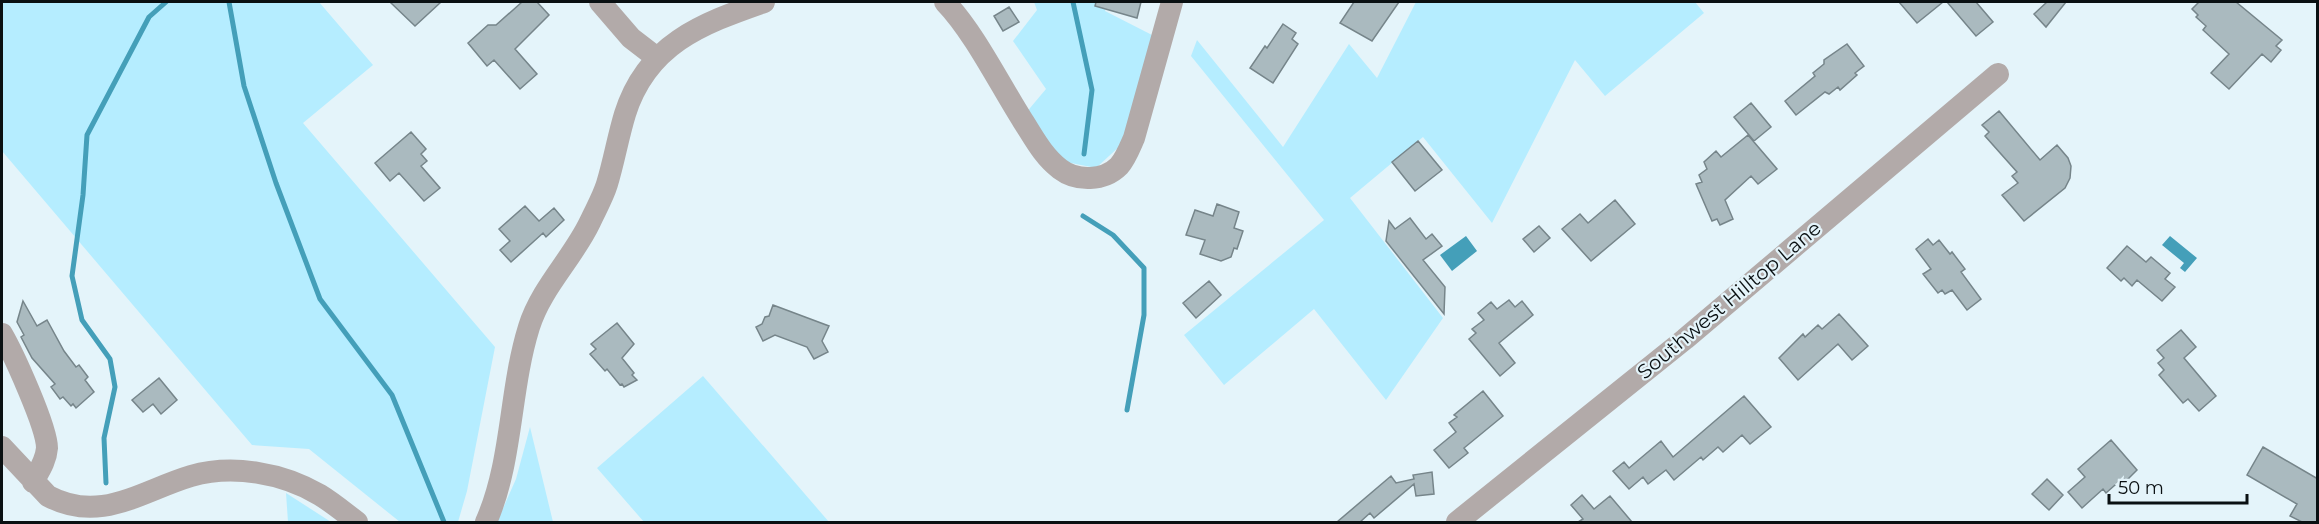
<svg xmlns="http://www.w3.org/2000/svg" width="2319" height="524" font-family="Montserrat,sans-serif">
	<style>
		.green { fill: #b5edff }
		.water { fill: #449fb9 }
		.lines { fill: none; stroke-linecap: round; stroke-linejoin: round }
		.stream { stroke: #449fb9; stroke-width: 5 }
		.building { fill: #aababf; stroke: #76858a; stroke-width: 1.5 }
		.street { stroke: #b2aaa9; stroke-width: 22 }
		.labels { text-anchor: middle; stroke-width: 4.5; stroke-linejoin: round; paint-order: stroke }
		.street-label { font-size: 20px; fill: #0a1012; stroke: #e4f4fa }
	</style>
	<rect width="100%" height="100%" fill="#e4f4fa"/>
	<path class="green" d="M2,2H319L373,65L303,123L495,347L467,491L458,522H400L309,449L252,445L2,151Z
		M1034,2H1107L1105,11L1154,36L1121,145L1096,168L1056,160L1025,114L1046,89L1013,41L1037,10Z
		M1416,2H1695L1704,13L1605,96L1575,60L1492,223L1423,137L1350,198L1443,318L1386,400L1314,309L1224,385L1184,335L1324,220L1191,56L1197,40L1283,147L1349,44L1377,78Z
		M703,376L829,522H644L597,468Z
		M530,427L553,522H497L516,479Z
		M286,493L331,522H288Z"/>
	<path class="water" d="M1466,236L1477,251L1452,271L1440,255Z
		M2170,236L2197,258L2185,272L2180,268L2184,263L2162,245Z"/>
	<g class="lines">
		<path class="stream" d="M229,2L244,86L276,183L320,299L392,395L444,522
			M1073,2L1092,90L1084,154
			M1083,216L1113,235L1144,268V315L1127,410
			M106,483L104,438L115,387L110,359L82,320L72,276L83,195L87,135L149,17L166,2"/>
	</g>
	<path class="building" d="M390,2H441L415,26Z
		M522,2H537L549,15L515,49L537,74L520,89L494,60L487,66L468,43L488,25H496Z
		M1096,2H1141L1137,18L1095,6Z
		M1354,2H1399L1372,41L1340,23Z
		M1899,2H1943L1917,23Z
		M1947,2H1976L1993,22L1976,36Z
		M2047,2H2066L2046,27L2034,14Z
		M2199,2H2236L2282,40L2276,46L2281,50L2271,62L2262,54L2229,89L2211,73L2229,54L2203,30L2206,26L2196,17L2198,15L2192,9Z
		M1009,7L1019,22L1003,31L994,16Z
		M1283,24L1296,33L1292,39L1298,44L1273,83L1250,68L1265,46L1267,48Z
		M1847,44L1864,66L1855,73L1857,75L1840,90L1838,87L1829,94L1825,92L1796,115L1785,101L1815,76L1813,73L1824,64V60Z
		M1751,103L1771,127L1754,141L1734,117Z
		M1999,111L2040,160L2057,145L2068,158L2071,166L2070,178L2065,188L2024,221L2002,195L2018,183L2012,176L2017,172L1985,136L1989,132L1982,125Z
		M411,132L426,149L421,154L427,161L421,166L440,188L424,201L399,173L390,181L375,163Z
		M1748,135L1777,169L1758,184L1751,176L1725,200L1733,219L1720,225L1717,219L1712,221L1696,184L1702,182L1699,175L1707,169L1704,162L1716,151L1721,157Z
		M1418,141L1442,170L1415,191L1392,162Z
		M1615,200L1635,224L1591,261L1562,229L1580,214L1588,223Z
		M1217,204L1239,212L1234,228L1243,231L1237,249L1234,248L1231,257L1221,261L1200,254L1205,240L1186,235L1195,210L1213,216Z
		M525,206L539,221L554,208L564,220L546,237L543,233L511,262L500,250L510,241L499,229Z
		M1410,218L1426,239L1432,234L1442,246L1423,260L1445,287L1444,314L1386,241L1389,221L1395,229Z
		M1539,226L1550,238L1534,252L1523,239Z
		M1928,239L1933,245L1939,240L1950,254L1952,252L1965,269L1961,272L1981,299L1967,310L1952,290L1945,294L1942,290L1938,293L1923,274L1931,269L1916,249Z
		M2127,246L2146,262L2151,257L2170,273L2165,279L2175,287L2162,301L2137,280L2132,286L2124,278L2121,281L2107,268Z
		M1209,281L1221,295L1196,318L1183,303Z
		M1509,300L1515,307L1522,301L1533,315L1499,343L1515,363L1500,376L1469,339L1476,333L1472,329L1484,320L1478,313L1491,302L1497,309Z
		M23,301L37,326L47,320L64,351L76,367L79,365L88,377L85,380L94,392L76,408L73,404L71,406L63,397L60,399L51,387L55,384L32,358L21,337L24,335L17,322Z
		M773,305L829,326L822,341L828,352L814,359L807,347L775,335L763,341L756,327L762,324L765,317L769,316Z
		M1839,314L1868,346L1852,360L1838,344L1798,380L1779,358L1803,334L1805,337L1818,325L1822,329Z
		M617,323L634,344L622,358L634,373L632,375L637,380L624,387L622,384L620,385L607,369L605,371L590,354L596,349L591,344Z
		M2181,330L2196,347L2184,358L2216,396L2199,411L2188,399L2183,403L2159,375L2164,370L2158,363L2164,358L2157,350Z
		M159,378L177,400L161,414L153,404L143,412L132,400Z
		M1483,391L1503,416L1464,448L1468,453L1449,468L1434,450L1456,432L1449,423L1457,417L1454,415Z
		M1744,396L1771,427L1750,444L1742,435L1723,452L1718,447L1703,460L1701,457L1674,480L1666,470L1648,484L1643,477L1629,489L1613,471L1624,462L1629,468L1661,441L1673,457Z
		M2111,440L2137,470L2126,481L2123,478L2106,493L2103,489L2082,508L2068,492L2085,477L2078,469Z
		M2263,447L2318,479V522H2302L2290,516L2297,504L2247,475Z
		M1432,472L1434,494L1416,496L1414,484L1374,518L1370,513L1360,522H1337L1391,476L1396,483L1414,479L1413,475Z
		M2047,479L2063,495L2049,510L2032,494Z
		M1582,495L1594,509L1610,496L1632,522H1578L1583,519L1571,505Z"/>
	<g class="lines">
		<path class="street" d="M600,2L631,38L657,58
			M945,2C974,32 1000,85 1023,121C1034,138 1043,156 1060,169C1077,182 1104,181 1119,166C1126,158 1130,147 1134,138L1172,2
			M2,334C13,353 47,427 47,448C46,461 39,471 33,482
			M2,447L48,496C100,524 141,491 191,476C233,464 283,473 320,495C333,503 345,513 357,522
			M486,522C513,461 509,391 529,327C541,288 573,258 590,222C596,209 603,197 607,184C614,161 618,137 625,114C647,44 701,24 764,2
			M1457,522L1685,339L1998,74"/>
	</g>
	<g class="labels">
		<g class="street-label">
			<text transform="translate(1729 300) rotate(-40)" y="7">Southwest Hilltop Lane</text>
		</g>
	</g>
	<rect width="2319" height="524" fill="none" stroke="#0a1012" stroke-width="6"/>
	<path d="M2109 494v9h138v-9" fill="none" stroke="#0a1012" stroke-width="3"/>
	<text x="2118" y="494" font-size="18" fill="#0a1012" stroke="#e4f4fa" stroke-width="4.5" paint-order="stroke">50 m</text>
</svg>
